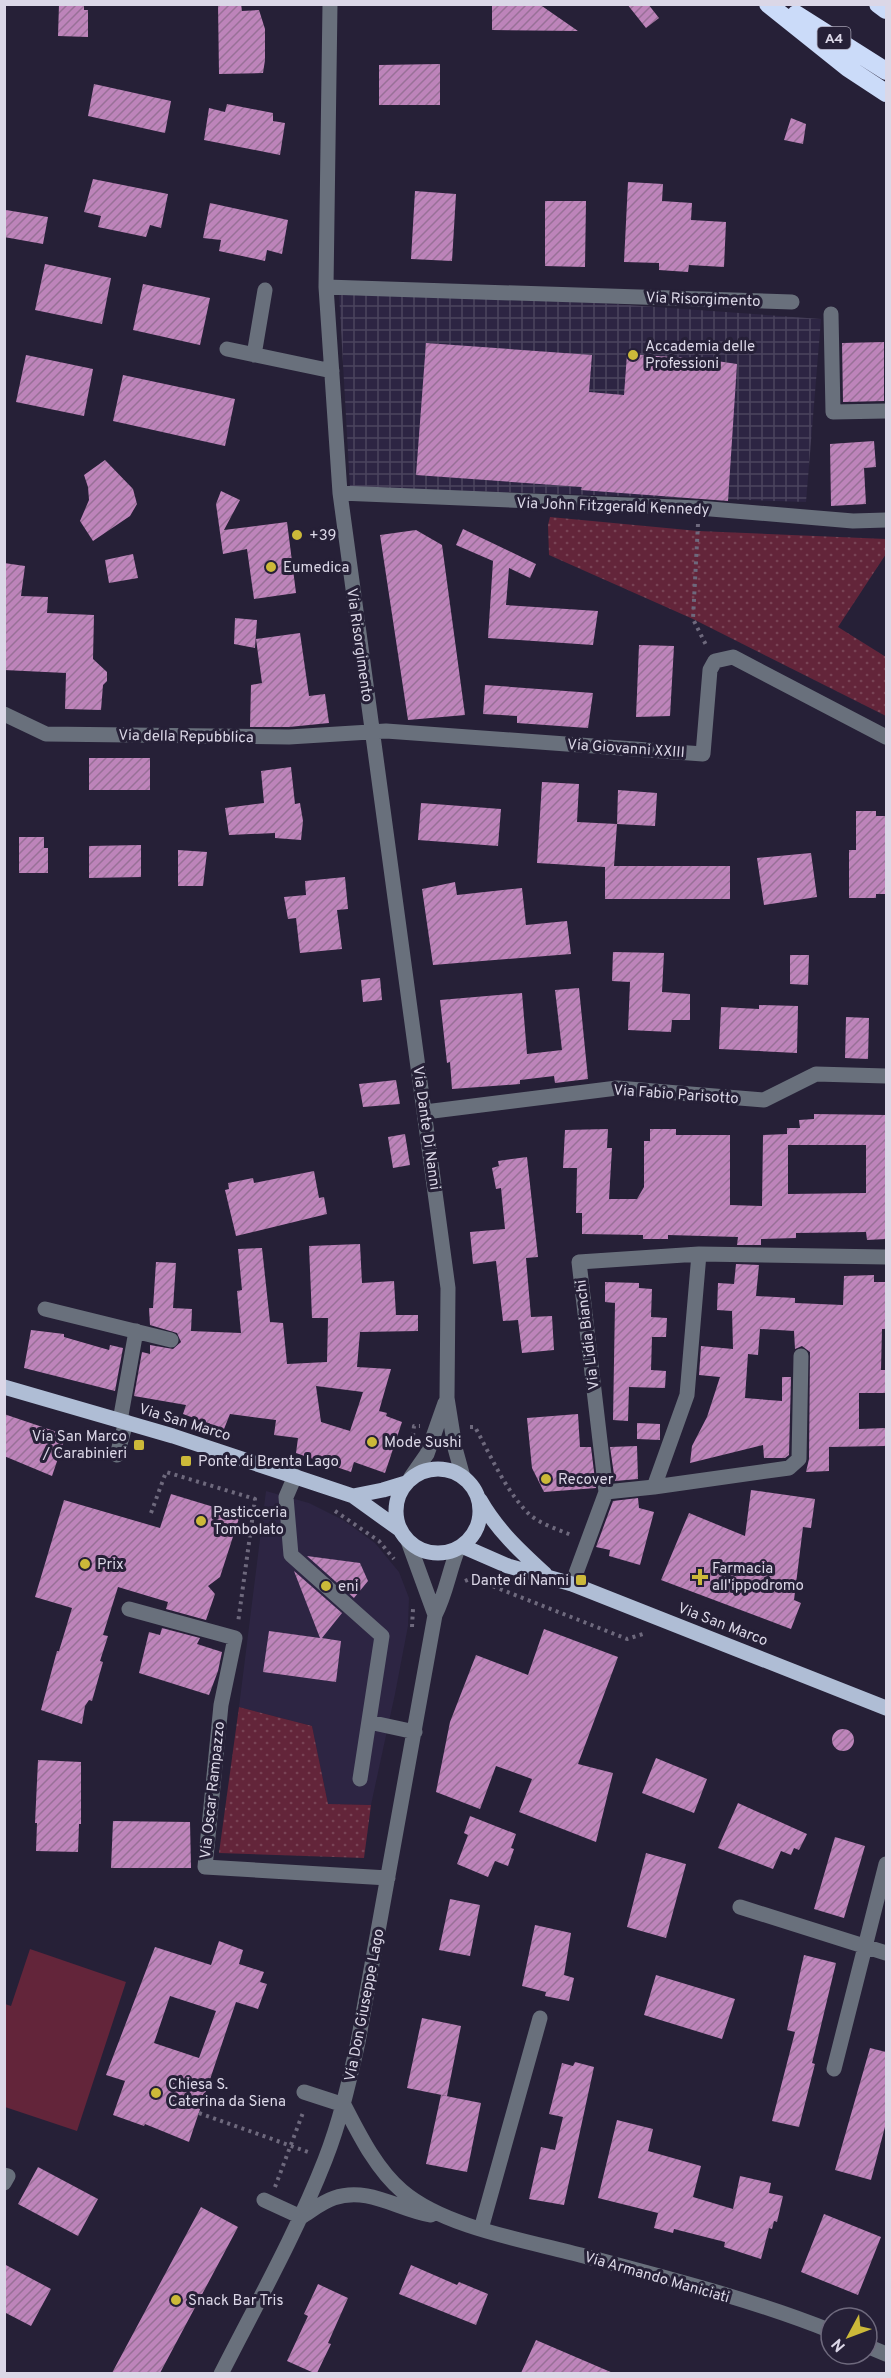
<svg xmlns="http://www.w3.org/2000/svg" width="891" height="2378" font-family="Overpass,sans-serif">
	<style>
		.built { fill: #2d2543 }
		.industrial { fill: url(#industrial-grid) }
		.grass { fill: url(#grass-dots) }
		.pitch { fill: #63253a }
		.building { fill: url(#building-hatch); fill-rule: evenodd }
		.lines { fill: none; stroke-linecap: round; stroke-linejoin: round }
		.path { stroke: #6e697d; stroke-width: 4; stroke-dasharray: 3 4.5; stroke-linecap: butt }
		.minor { stroke: #69707c; stroke-width: 15 }
		.major { stroke: #afbdd5; stroke-width: 15 }
		.highway { stroke: #cbdbf9; stroke-width: 18 }
		.poi-dot { fill: #ccb939; stroke: #262037; stroke-width: 2 }
		.labels { text-anchor: middle; stroke-width: 6; stroke-linejoin: round; paint-order: stroke }
		.shield { fill: #262037; stroke: #a5a0b2; stroke-width: 1.5 }
		.shield-label { font-size: 14px; font-weight: bold; fill: #dbd7e7 }
		.street-label { font-size: 15px; fill: #dbd7e7; stroke: #262037 }
		.poi-label { font-size: 15px; fill: #dbd7e7; stroke: #262037; text-anchor: start }
	</style>
	<defs>
		<pattern id="industrial-grid" width="8" height="8" patternUnits="userSpaceOnUse" patternTransform="scale(1.5)"><rect width="8" height="8" fill="#2d2543"/><path d="M0 4h8M4 0v8" fill="none" stroke="#4b445e"/></pattern>
		<pattern id="grass-dots" width="8" height="8" patternUnits="userSpaceOnUse" patternTransform="scale(1.5)"><rect width="8" height="8" fill="#63253a"/><path d="M2 2h.1M6 6h.1" fill="none" stroke="#794456" stroke-width="1.8" stroke-linecap="round"/></pattern>
		<pattern id="building-hatch" width="6" height="6" patternUnits="userSpaceOnUse" patternTransform="scale(1.5)"><rect width="6" height="6" fill="#bd84ba"/><path d="M-1 1l2-2M0 6l6-6M5 7l2-2" fill="none" stroke="#987097"/></pattern>
	</defs>
	<rect width="100%" height="100%" fill="#262037"/>
	<path class="built" d="M266,1491L309,1503L343,1520L375,1543L399,1572L409,1598L408,1626L395,1694L371,1805L328,1804L312,1726L239,1707Z"/>
	<path class="industrial" d="M339,293L600,303L821,319L806,502L350,487Z"/>
	<path class="grass" d="M550,517L698,531L886,539V554L838,627L886,657V716L693,619L549,555L548,525Z
		M239,1707L312,1726L328,1804L371,1805L364,1858L219,1853Z"/>
	<path class="pitch" d="M30,1949L126,1982L77,2131L5,2107V2004L11,2006Z"/>
	<path class="building" d="M59,4H84V10H88V37L58,36Z
		M218,4H241L242,11L259,10L265,29V60L263,73L219,74Z
		M492,4H539L578,31L492,30Z
		M627,4H648L659,18L646,28Z
		M440,64V105H379V65Z
		M94,84L171,101L165,133L88,116Z
		M227,104L273,113V121L285,123L280,155L204,140L209,108L225,112Z
		M791,118L806,124L803,144L784,140Z
		M93,179L168,194L161,228L150,225L146,237L98,227L101,216L84,212Z
		M628,182L663,184L662,201L692,203L691,220L726,222L724,267L689,265L688,272L659,270V263L624,262Z
		M415,191L456,194L452,261L411,259Z
		M545,201H586L585,267L545,266Z
		M210,203L288,220L282,254L267,250L265,261L219,251L221,240L203,238Z
		M6,210L48,217L43,244L4,237Z
		M45,264L111,278L102,324L35,310Z
		M143,284L210,298L200,345L133,330Z
		M884,342V401L843,402L842,343Z
		M426,343L592,355L589,392L624,395L627,354L703,359L737,364L728,501L581,490L582,487L416,475Z
		M26,355L93,369L84,416L16,402Z
		M123,375L235,399L225,446L113,421Z
		M874,441L876,467L864,468L866,504L831,506L830,444Z
		M105,460L133,489L137,504L130,516L93,541L80,521L89,500L88,487L84,475Z
		M221,491L240,500L224,530L287,522L296,593L254,599L247,549L223,554L216,504Z
		M463,529L536,564L530,578L509,568L506,605L598,611L593,645L488,638L493,561L456,545Z
		M416,530L442,545L465,715L408,720L380,535Z
		M133,554L138,578L109,583L105,560Z
		M4,563L25,566L21,596L48,597L47,613L94,615L93,659L107,672V681L103,685L101,710L65,709L66,673L4,670Z
		M235,618L257,620L255,648L234,644Z
		M300,633L309,696L325,694L329,723L289,727H250L251,685L262,683L256,639Z
		M639,645L674,646L670,716L636,717Z
		M485,685L593,693L588,728L517,723V716L483,714Z
		M89,758H150V790H89Z
		M291,767L295,804L300,803L303,821L301,840L275,838V833L229,835L225,808L264,803L261,771Z
		M542,782L579,784L577,822L617,824L614,866H730V899H605V867L537,863Z
		M618,790L657,793L655,826L617,824Z
		M421,803L501,809L498,846L418,840Z
		M856,811H876V816H886V894H876V898H849V850H856Z
		M19,837H44V848H48V873H19Z
		M141,845V877L89,878V846Z
		M178,850L207,852L203,886H178Z
		M811,853L817,897L764,905L757,858Z
		M345,877L348,909L337,910L342,949L300,953L296,918L288,919L284,897L306,895L305,881Z
		M455,882L457,895L522,888L526,925L567,921L571,954L433,965L422,889Z
		M613,952L664,953L662,992L690,994V1020H672L671,1032L628,1030L630,982L612,981Z
		M790,955H809L808,985L790,984Z
		M380,978L382,1000L363,1002L361,980Z
		M579,988L588,1079L555,1083L554,1076L520,1080V1084L452,1089L450,1062L447,1063L440,1000L522,993L527,1054L562,1050L555,990Z
		M759,1005L798,1006L797,1053L719,1049L721,1007L759,1009Z
		M846,1017L869,1018L868,1059L845,1058Z
		M396,1080L400,1104L363,1107L359,1084Z
		M814,1114L886,1115V1239L867,1240L866,1232L796,1233V1238L761,1239V1245H737L738,1237L668,1235V1239H643V1235L582,1234V1213H576L577,1168H563L565,1130L608,1129L607,1148H612L609,1199H637L644,1187V1141H650V1129H676V1135H730V1205L762,1206L763,1135L787,1134V1128H800L799,1120L814,1119ZM788,1145H866V1193L788,1194Z
		M405,1134L410,1165L393,1168L388,1137Z
		M527,1157L538,1257L526,1258L531,1317L552,1316L554,1350L522,1353L518,1320L503,1321L496,1261L473,1264L470,1232L505,1229L501,1188L496,1189L492,1168L499,1166L498,1161Z
		M314,1171L319,1198L324,1197L327,1214L236,1236L225,1190L229,1189L228,1183L253,1178L254,1183Z
		M360,1244L362,1283L394,1281L396,1315H418V1331L360,1332L357,1367L391,1369L379,1411L387,1413L386,1416L402,1422L385,1473L354,1462L351,1472L296,1453L298,1438L274,1435L276,1420L230,1414L224,1429L183,1414L186,1405L134,1396L142,1352L150,1354V1345L173,1349L181,1342L177,1333L150,1325L149,1308H153L156,1262L176,1263L173,1308L192,1309L191,1331L241,1333L237,1291L242,1290L238,1249L262,1248L270,1322L283,1323L287,1364L327,1362L328,1318H312L309,1246ZM316,1386L363,1392L350,1431L321,1422Z
		M736,1264L759,1265L756,1296L795,1298V1303L843,1305L844,1276L874,1275V1282H886V1329H882L881,1370H886V1393H859V1429L886,1428V1446L829,1447V1471L806,1472L809,1459L810,1352L802,1346L795,1349L794,1331L760,1329L758,1355L748,1354L745,1398L782,1401V1377H791L789,1455L785,1458H764L763,1445L690,1463L692,1446L707,1417L720,1377L699,1375L701,1346L733,1349L732,1311L717,1310L718,1283L734,1284Z
		M605,1282L639,1283V1288L652,1289L651,1317L667,1318L666,1337H652L651,1370L666,1371L665,1388L629,1387L628,1421L613,1420L615,1303L605,1302Z
		M31,1330L64,1334V1337L109,1350L110,1345L123,1348L115,1391L24,1368Z
		M4,1414L66,1435L52,1476L4,1456Z
		M578,1414L580,1447H591L596,1488L544,1492L532,1468L527,1418Z
		M637,1423L660,1424V1440L637,1439Z
		M637,1446L638,1479L615,1481L610,1447Z
		M751,1490L815,1499L811,1528L803,1527L794,1600L801,1603L791,1629L661,1580L689,1513L745,1536Z
		M171,1494L240,1515L220,1577L208,1586L215,1594L206,1620L166,1609L168,1602L118,1587L103,1635L108,1636L100,1661L103,1662L92,1701L89,1700L85,1706L82,1724L41,1710L57,1651H59L72,1608L35,1597L64,1500L160,1528Z
		M638,1498L639,1508L654,1512L640,1565L609,1556L610,1550L596,1547L613,1501Z
		M307,1556L360,1563L368,1581L354,1598Z
		M294,1571L342,1613L322,1638L341,1641L336,1682L263,1672L269,1631L320,1638Z
		M162,1628L200,1638L197,1644L222,1652L218,1671L209,1695L139,1673L149,1632L160,1635Z
		M544,1629L618,1657L578,1764L613,1773L596,1842L519,1812L532,1779L496,1766L480,1809L436,1792L450,1722L476,1655L528,1675Z
		M832 1740a11 11 0 1 1 22 0a11 11 0 1 1-22 0Z
		M656,1758L707,1779L694,1813L642,1793Z
		M38,1760L81,1762V1824H79L78,1852L36,1851L37,1823H35Z
		M738,1803L807,1834L799,1850L794,1848L791,1855L781,1851L773,1869L718,1848Z
		M470,1816L516,1834L511,1848L514,1849L508,1866L495,1861L488,1877L457,1864L468,1835L464,1833Z
		M113,1821L190,1822L191,1868H111Z
		M835,1837L865,1846L844,1918L814,1909Z
		M646,1853L686,1864L666,1938L627,1927Z
		M450,1899L480,1905L470,1956L439,1950Z
		M535,1925L571,1933L564,1975L574,1978L569,2001L545,1996L546,1992L522,1986Z
		M219,1941L243,1950L239,1964L264,1972L260,1982L267,1984L258,2009L236,2002L189,2142L145,2124L144,2126L113,2115L125,2081L106,2075L155,1947L211,1965ZM170,1996L216,2011L199,2058L154,2043Z
		M804,1955L836,1963L812,2063L815,2064L799,2127L772,2121L795,2032L787,2030Z
		M656,1975L735,1999L722,2039L644,2015Z
		M422,2018L461,2026L447,2096L407,2088Z
		M870,2048L886,2052V2123L871,2180L835,2170Z
		M575,2062L594,2067L564,2205L529,2199L541,2147L555,2150L563,2117L549,2114L562,2063L573,2066Z
		M441,2095L481,2103L467,2172L426,2164Z
		M617,2120L653,2129L648,2151L701,2166L693,2197L733,2209L740,2176L771,2183L769,2193L783,2196L777,2222L774,2221L772,2229L769,2228L761,2259L724,2247L725,2242L674,2229L673,2233L654,2228L658,2213L598,2198Z
		M38,2167L98,2199L78,2236L18,2204Z
		M201,2207L238,2227L160,2373H112Z
		M824,2214L881,2237L858,2295L801,2272Z
		M4,2264L51,2289L31,2326L4,2312Z
		M411,2265L457,2285L459,2282L488,2294L476,2325L399,2294Z
		M318,2284L348,2298L328,2343L331,2344L317,2373H314L287,2361L308,2316L304,2314Z
		M536,2340L613,2373H521Z"/>
	<g class="lines">
		<path class="path" d="M698,524L693,619L707,647
			M470,1427H475C491,1456 505,1490 529,1514C540,1524 557,1529 571,1535
			M413,1436L414,1426H420
			M335,1511L379,1541L394,1559
			M151,1513L166,1472L255,1499L238,1623
			M465,1581L472,1578L627,1639L646,1633
			M412,1627L413,1609
			M199,2113L311,2153
			M275,2187L304,2110"/>
		<path class="minor" d="M330,4L326,287L340,493L448,1288L447,1398L455,1448L463,1477
			M326,287L792,302
			M831,314L833,412L886,411
			M227,349L332,371
			M254,355L265,290
			M340,493L699,508L853,521L886,520
			M4,714L46,734L289,737L386,731L703,754L710,670L715,661L733,657L886,737
			M425,1112L617,1088L764,1100L816,1074L886,1076
			M45,1309L171,1340
			M120,1421L136,1331
			M117,1455L126,1422
			M295,1476L286,1497L291,1555L382,1636L360,1779
			M411,1477L427,1454L445,1403
			M654,1487L789,1468L799,1459L801,1356
			M606,1492L579,1262L699,1254
			M408,1541L435,1615
			M572,1584L606,1492L654,1487L687,1395L699,1254L886,1257
			M129,1609L235,1638L221,1705L205,1867L388,1878
			M369,1722L415,1732
			M740,1907L886,1953
			M834,2069L886,1864
			M304,2092L344,2105C359,2134 376,2169 402,2191C445,2228 529,2241 584,2256C667,2278 751,2299 831,2331
			M4,2175L8,2176L4,2183
			M264,2200L301,2217C311,2211 322,2202 334,2198C368,2186 399,2210 431,2215
			M481,2229L540,2018
			M867,2346L886,2354
			M221,2374C257,2303 296,2234 325,2160C340,2122 349,2082 358,2042L435,1615C446,1594 449,1571 458,1549"/>
		<path class="major" d="M4,1387L173,1436L353,1496L399,1529
			M396 1511a42 42 0 1 1 84 0a42 42 0 1 1-84 0Z
			M353,1496L383,1490L406,1483
			M480,1500C497,1530 520,1551 545,1574
			M462,1546L508,1566L572,1584L886,1708"/>
		<path class="highway" d="M768,4L848,68L886,93
			M878,4L886,10
			M796,14L886,71"/>
	</g>
	<g class="poi-dot">
		<circle cx="633" cy="355" r="6"/>
		<circle cx="297" cy="535" r="6"/>
		<circle cx="271" cy="567" r="6"/>
		<circle cx="372" cy="1442" r="6"/>
		<rect x="133" y="1439" width="12" height="12" rx="3"/>
		<rect x="180" y="1455" width="12" height="12" rx="3"/>
		<circle cx="546" cy="1479" r="6"/>
		<circle cx="201" cy="1521" r="6"/>
		<circle cx="85" cy="1564" r="6"/>
		<path d="M697 1568h6v6h6v6h-6v6h-6v-6h-6v-6h6z"/>
		<rect x="575" y="1574" width="12" height="12" rx="3"/>
		<circle cx="326" cy="1586" r="6"/>
		<circle cx="156" cy="2093" r="6"/>
		<circle cx="176" cy="2300" r="6"/>
	</g>
	<g class="labels">
		<rect class="shield" x="817.5" y="27" width="33" height="22" rx="4.5"/>
		<g class="shield-label">
			<text x="834" y="43">A4</text>
		</g>
		<g class="street-label">
			<text transform="translate(703 299) rotate(2)" y="5">Via Risorgimento</text>
			<text transform="translate(613 506) rotate(2)" y="5">Via John Fitzgerald Kennedy</text>
			<text transform="translate(360 645) rotate(82)" y="5">Via Risorgimento</text>
			<text transform="translate(186 736) rotate(1)" y="5">Via della Repubblica</text>
			<text transform="translate(626 748) rotate(4)" y="5">Via Giovanni XXIII</text>
			<text transform="translate(676 1094) rotate(4)" y="5">Via Fabio Parisotto</text>
			<text transform="translate(427 1128) rotate(82)" y="5">Via Dante Di Nanni</text>
			<text transform="translate(587 1335) rotate(-97)" y="5">Via Lidia Bianchi</text>
			<text transform="translate(185 1422) rotate(17)" y="5">Via San Marco</text>
			<text transform="translate(723 1624) rotate(21)" y="5">Via San Marco</text>
			<text transform="translate(212 1790) rotate(-84)" y="5">Via Oscar Rampazzo</text>
			<text transform="translate(364 2005) rotate(-79)" y="5">Via Don Giuseppe Lago</text>
			<text transform="translate(657 2277) rotate(16)" y="5">Via Armando Maniciati</text>
		</g>
		<g class="poi-label">
			<text x="645" y="351">Accademia delle<tspan x="645" dy="17">Professioni</tspan></text>
			<text x="309" y="540">+39</text>
			<text x="283" y="572">Eumedica</text>
			<text x="127" y="1441" text-anchor="end">Via San Marco<tspan x="127" dy="17">/ Carabinieri</tspan></text>
			<text x="384" y="1447">Mode Sushi</text>
			<text x="198" y="1466">Ponte di Brenta Lago</text>
			<text x="558" y="1484">Recover</text>
			<text x="213" y="1517">Pasticceria<tspan x="213" dy="17">Tombolato</tspan></text>
			<text x="97" y="1569">Prix</text>
			<text x="712" y="1573">Farmacia<tspan x="712" dy="17">all'ippodromo</tspan></text>
			<text x="569" y="1585" text-anchor="end">Dante di Nanni</text>
			<text x="338" y="1591">eni</text>
			<text x="168" y="2089">Chiesa S.<tspan x="168" dy="17">Caterina da Siena</tspan></text>
			<text x="188" y="2305">Snack Bar Tris</text>
		</g>
	</g>
	<rect width="891" height="2378" fill="none" stroke="#dbd7e7" stroke-width="12"/>
	<g transform="translate(849 2336) rotate(229)"><circle r="28" fill="#262037" stroke="#6e697d" stroke-width="1.5"/>
	<path d="M0-4.5L10 22L0 15L-10 22Z" fill="#ccb939"/>
	<text y="-9" font-size="16" font-weight="bold" text-anchor="middle" fill="#dbd7e7">N</text>
	</g>
</svg>
